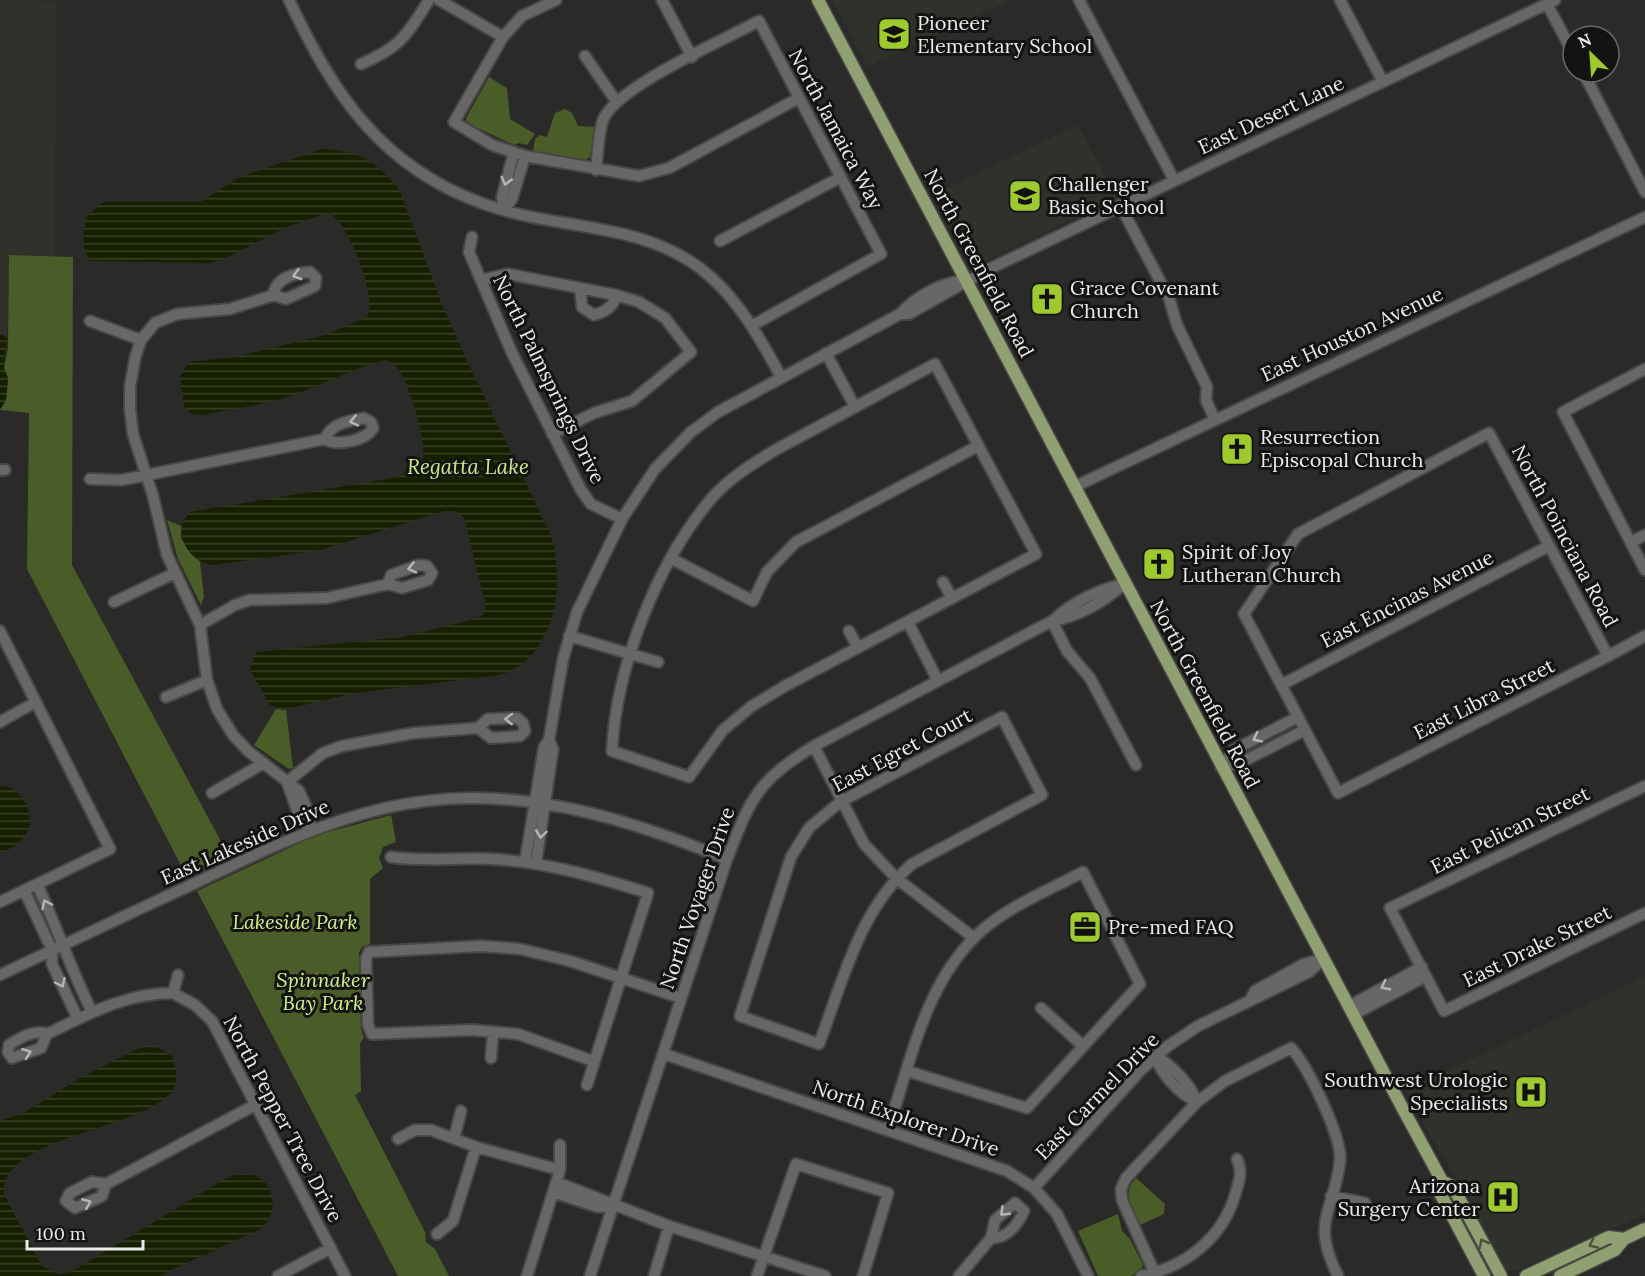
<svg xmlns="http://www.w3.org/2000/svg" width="1645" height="1276" font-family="Lora,serif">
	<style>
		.built { fill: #2f322a }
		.green { fill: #4a5c27 }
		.garden { fill: url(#garden-furrows) }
		.water { fill: url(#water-rules) }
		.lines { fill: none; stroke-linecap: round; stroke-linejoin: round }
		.minor-casing { stroke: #474846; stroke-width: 14 }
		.major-casing { stroke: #474846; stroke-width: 15 }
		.minor { stroke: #676865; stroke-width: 10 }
		.major { stroke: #90a072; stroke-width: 12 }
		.oneway { stroke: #b6b7b5 }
		.oneway2 { stroke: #4b523d }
		.labels { text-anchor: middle; stroke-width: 6; stroke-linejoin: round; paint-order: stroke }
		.poi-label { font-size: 20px; fill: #ebebea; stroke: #131312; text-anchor: start }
		.street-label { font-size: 20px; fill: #ebebea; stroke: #131312 }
		.park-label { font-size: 20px; font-style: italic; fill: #d0f293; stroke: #131312 }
		.water-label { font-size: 21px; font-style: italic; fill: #c8e98b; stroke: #131312 }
	</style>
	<defs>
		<pattern id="garden-furrows" width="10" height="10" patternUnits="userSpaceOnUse" patternTransform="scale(1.5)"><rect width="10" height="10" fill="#4a5c27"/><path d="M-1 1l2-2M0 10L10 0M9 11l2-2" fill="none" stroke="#647446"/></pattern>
		<pattern id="water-rules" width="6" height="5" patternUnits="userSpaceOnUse" patternTransform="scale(1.5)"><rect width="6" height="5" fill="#162000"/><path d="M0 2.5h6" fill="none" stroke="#384125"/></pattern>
	</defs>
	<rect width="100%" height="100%" fill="#2a2b29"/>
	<path class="built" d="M0,0L57,1L54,257L9,255L7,338L0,333Z
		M832,0H1010L867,67Z
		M1078,125L1117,198L979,264L968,263L934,194Z
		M1645,976V1214L1569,1249L1516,1270L1507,1271L1482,1231L1474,1205L1439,1151L1406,1091Z"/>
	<path class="green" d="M489,77L507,88L510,119L535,134L527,145L519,143L514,145L467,123L466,118Z
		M565,109L572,113L578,126L595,127L590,157L585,160L533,151L535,139L540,135L547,137L555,113Z
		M9,255L73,257L72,565L230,858L187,877L27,569L29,413L0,410L6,400L8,378L4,368L8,348Z
		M167,520L181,526V539L200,562L204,597L201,605L178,559Z
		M276,709L286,710L293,768L289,769L254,745Z
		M391,815L396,842L383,847L379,858L383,868L370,879V944L362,947L359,953L361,1029L364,1038L360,1043L361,1091L355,1095L425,1232L426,1242L435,1249L449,1276H398L197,891L317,835Z
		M1136,1178L1165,1204L1164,1214L1140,1225C1132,1208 1121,1194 1136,1178Z
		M1118,1214L1122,1231L1130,1239L1143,1265L1140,1272L1131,1276H1098L1078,1231Z"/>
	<path class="garden" d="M303,972H319L320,998L305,999Z"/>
	<path class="water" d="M322,149C358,150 381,163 401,193L441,302L466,359L550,533C567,582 556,658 500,675L355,693L283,710L270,705L250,670L256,652L403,637L475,619L483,615L486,606L464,518L455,511H444L321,550L214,565C189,564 170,531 190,512L392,478C402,476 416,473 421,464C430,449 409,386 400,371C396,365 391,362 385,360C353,369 325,383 294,395C265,405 233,409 203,415L192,414L184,407L180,376L189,362L234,357L322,336L367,317C379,303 347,217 328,213L287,227L226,258L211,263L91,261C80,250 83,230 87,216L103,202H200L240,177Z
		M0,333L7,338L4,368L8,378L6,400L0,410Z
		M5,786C26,792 40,822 21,841C16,846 7,850 0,853V787Z
		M143,1046H155L172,1056C175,1066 179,1078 174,1088C151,1130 0,1134 4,1194L42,1266L60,1275L78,1268L223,1180C262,1158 288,1199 263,1228L159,1276H0V1121L25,1112L80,1078Z"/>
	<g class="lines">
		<g class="minor-casing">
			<path id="minor" d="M289,0C333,94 381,167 484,204C523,218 564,222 604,230C703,248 736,293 781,377
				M439,0L503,37
				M556,0L522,16L503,37L454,122L492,145L525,156L639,176L669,168L799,98
				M662,0L692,57
				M1079,0L1174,180
				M1340,0L1383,82
				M1547,4L1573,53
				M585,56L616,101
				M361,64C401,47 406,36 429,0
				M1583,72L1645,192
				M596,170C598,155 598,134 603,120C617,86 724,40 759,21L881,254L753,325
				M1120,205L1169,298L1177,325L1207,387L1206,400L1214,418
				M504,210L502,197L514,152
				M504,210L512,199L525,156
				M472,237L469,252L512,353L581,490L591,504L622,519
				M720,241L841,177
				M481,280L508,274L616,295L639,302L665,318L691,352L632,401L594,413L552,434
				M580,288L582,307L594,315C605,312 614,306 616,295
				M274,295V291C279,277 296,273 310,272L316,278L315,286L286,299L274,295L230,309L177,314L155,323L141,340L135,358L130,387V410L133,434L153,496L167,555L200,625L207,680L217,709L233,735L248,751L299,791L311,817L310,829
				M900,314H909L987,270L1555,0
				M90,321L141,340
				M826,353L855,407
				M935,364L1036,554L785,686L752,706L723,730L689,777L612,751C616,667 657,563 711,499C729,478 754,463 777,449Z
				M1645,369L1563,412L1645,570
				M0,470H5
				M90,479L122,480L325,439C337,447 367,440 373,428L371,422L364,418C349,421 331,423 325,439
				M1076,486L1645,217
				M1631,542L1645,535
				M672,559L753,601L767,572L796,542L978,446
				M943,582L952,598
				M114,602L175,573
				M1052,621L1067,651L1090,678L1136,765
				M1053,621C1071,602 1097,591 1122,584
				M908,622L938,681
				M200,625L235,605L250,600L327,598L388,584L402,588L428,580L432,573L427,566L419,565L391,575L388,584
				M0,631L110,849L0,902
				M849,631L858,648
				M569,636L658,662
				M1608,656L1489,433L1298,534L1244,614L1338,793L1608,656L1645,636
				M1281,685L1549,546
				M166,697L207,680
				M1002,717L1042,795L912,864C859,910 843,981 819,1044L740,1016L791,857L809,828L840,802Z
				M0,722L36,702
				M814,746L864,844L896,878L974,938
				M1221,767L1234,750L1298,717
				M1221,767L1240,763L1305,730
				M287,782L323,753L342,746L414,733L478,728L488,719L517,718L523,723L525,731L520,736L491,738L478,728
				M287,782L301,821L310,829
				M1645,786L1390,908L1444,1011L1645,913
				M212,793L264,763
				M391,857C425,862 458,857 492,859C546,862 597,877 648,893L587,1085
				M525,862L544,747L549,740L563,659L577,612L622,519L655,469L691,432L718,412L900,314C916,296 941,283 965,280
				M536,863L553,749L549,740
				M37,884C57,927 71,970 92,1012
				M24,890L52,950V964L78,1019
				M0,975C63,945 126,915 189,886C310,828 405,781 544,804C606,813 669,836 727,859
				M173,993L195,1005L212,1021L345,1276
				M173,993L178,975
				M1251,999L1255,991L1304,964L1322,959
				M1349,1006L1422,967
				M1041,1008L1083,1046
				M1353,1015L1426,976
				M47,1034C34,1029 20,1038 9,1045L8,1052L12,1058L41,1048L47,1034C88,1014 126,993 173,993
				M664,1054L1007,1171L1034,1188L1057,1214L1088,1276
				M1155,1056C1162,1075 1179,1094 1197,1102
				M1155,1056C1172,1065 1191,1085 1197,1102
				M491,1058L493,1032
				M593,1061L518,1034L472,1030L372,1034L368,1025L366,959L369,952L481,946L520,949L570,961L681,998
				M888,1129C912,1058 926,976 987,926C1016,903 1051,889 1083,872L1140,984L1027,1108L907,1071
				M398,1139L415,1130H431L476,1147L560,1170
				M454,1139L461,1111
				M556,1182L669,1226L825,1276
				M106,1184L102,1196L75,1208L66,1201L70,1193L92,1182L106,1184L255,1105
				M1034,1188L1141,1070L1168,1046L1198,1026L1309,972L1323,959
				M553,1192L598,1207L614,1206
				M1331,1196L1365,1203
				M437,1234L453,1221L476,1147
				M278,1276L331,1248
				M527,1276L560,1170V1145
				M590,1276L727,859C751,798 756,782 814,746L1052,621C1079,616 1105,601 1125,583
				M654,1276L669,1226
				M757,1276L796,1164L888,1193L863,1276
				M959,1276L991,1238L995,1220L1015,1203L1024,1211C1018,1224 1007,1239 991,1238
				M1141,1276C1185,1267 1222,1239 1235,1195C1239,1182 1243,1172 1237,1159
				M1156,1276L1122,1200L1121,1189L1126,1178L1197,1102L1225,1081L1291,1048C1307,1064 1343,1139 1340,1161C1334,1213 1310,1220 1338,1276"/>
		</g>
		<g class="major-casing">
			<path id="major" d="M818,0L1403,1109L1442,1181L1453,1187L1501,1276
				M1442,1181L1440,1193L1484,1276
				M1526,1276L1609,1237L1624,1239
				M1560,1276L1615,1250L1624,1239L1645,1229"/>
		</g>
		<use href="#minor" class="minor"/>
		<use href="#major" class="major"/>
	</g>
	<defs><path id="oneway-chevron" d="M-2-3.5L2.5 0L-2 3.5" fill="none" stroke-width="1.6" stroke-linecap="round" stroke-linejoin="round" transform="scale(1.5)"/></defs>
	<g class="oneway">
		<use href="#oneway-chevron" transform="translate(506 181) rotate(105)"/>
		<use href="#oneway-chevron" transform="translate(297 275) rotate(164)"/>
		<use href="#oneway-chevron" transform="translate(354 421) rotate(167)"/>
		<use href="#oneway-chevron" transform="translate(412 568) rotate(167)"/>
		<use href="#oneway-chevron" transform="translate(509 719) rotate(-178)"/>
		<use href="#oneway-chevron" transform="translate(1257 738) rotate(153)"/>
		<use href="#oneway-chevron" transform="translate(541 834) rotate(98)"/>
		<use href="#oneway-chevron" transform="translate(46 904) rotate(-115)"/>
		<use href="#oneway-chevron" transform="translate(61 983) rotate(65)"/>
		<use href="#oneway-chevron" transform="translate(1385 986) rotate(152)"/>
		<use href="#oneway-chevron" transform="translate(27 1053) rotate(-20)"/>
		<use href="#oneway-chevron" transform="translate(87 1203) rotate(-22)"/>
		<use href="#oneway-chevron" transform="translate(1004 1212) rotate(136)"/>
	</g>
	<g class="oneway2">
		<use href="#oneway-chevron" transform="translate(1483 1243) rotate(-118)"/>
		<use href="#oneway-chevron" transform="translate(1593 1244) rotate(155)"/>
	</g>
	<defs>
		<g id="school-square" transform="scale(1.725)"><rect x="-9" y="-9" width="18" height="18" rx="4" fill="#9eca2f" stroke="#131312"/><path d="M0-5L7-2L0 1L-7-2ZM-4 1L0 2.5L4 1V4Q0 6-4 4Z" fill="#111"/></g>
		<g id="church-square" transform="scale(1.725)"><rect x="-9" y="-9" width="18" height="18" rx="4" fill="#9eca2f" stroke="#131312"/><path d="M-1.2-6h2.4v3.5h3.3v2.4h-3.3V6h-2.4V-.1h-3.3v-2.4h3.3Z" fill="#111"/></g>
		<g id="office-square" transform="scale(1.725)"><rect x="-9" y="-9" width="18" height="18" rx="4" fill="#9eca2f" stroke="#131312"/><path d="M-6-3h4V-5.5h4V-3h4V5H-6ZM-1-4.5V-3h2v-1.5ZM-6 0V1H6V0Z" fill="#111"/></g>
		<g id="hospital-square" transform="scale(1.725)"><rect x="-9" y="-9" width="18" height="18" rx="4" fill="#9eca2f" stroke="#131312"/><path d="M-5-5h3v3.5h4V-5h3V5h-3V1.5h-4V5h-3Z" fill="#111"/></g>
	</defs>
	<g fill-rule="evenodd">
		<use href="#school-square" x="894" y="34"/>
		<use href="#school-square" x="1025" y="196"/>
		<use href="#church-square" x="1047" y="299"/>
		<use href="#church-square" x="1237" y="449"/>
		<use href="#church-square" x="1159" y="564"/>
		<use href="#office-square" x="1085" y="927"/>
		<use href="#hospital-square" x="1531" y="1092"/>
		<use href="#hospital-square" x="1503" y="1197"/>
	</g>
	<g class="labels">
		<g class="poi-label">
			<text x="917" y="30">Pioneer<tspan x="917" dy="23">Elementary School</tspan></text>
			<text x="1048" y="191">Challenger<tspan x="1048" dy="23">Basic School</tspan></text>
			<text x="1070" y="295">Grace Covenant<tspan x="1070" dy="23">Church</tspan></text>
			<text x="1260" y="444">Resurrection<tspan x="1260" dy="23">Episcopal Church</tspan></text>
			<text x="1182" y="559">Spirit of Joy<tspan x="1182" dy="23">Lutheran Church</tspan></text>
			<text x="1108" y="934">Pre-med FAQ</text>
			<text x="1508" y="1087" text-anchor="end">Southwest Urologic<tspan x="1508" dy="23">Specialists</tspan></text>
			<text x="1480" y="1193" text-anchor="end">Arizona<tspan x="1480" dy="23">Surgery Center</tspan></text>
		</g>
		<g class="street-label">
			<text transform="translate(1271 115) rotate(-25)" y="7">East Desert Lane</text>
			<text transform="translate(836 129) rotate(62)" y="7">North Jamaica Way</text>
			<text transform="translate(979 263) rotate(62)" y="7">North Greenfield Road</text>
			<text transform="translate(1352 334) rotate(-25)" y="7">East Houston Avenue</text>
			<text transform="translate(549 379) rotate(64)" y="7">North Palmsprings Drive</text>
			<text transform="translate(1565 536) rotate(62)" y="7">North Poinciana Road</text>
			<text transform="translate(1407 599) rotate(-27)" y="7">East Encinas Avenue</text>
			<text transform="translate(1205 694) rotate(62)" y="7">North Greenfield Road</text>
			<text transform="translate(1484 699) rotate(-27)" y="7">East Libra Street</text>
			<text transform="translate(902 750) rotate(-28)" y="7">East Egret Court</text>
			<text transform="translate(1510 830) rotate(-26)" y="7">East Pelican Street</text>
			<text transform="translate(245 842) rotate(-24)" y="7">East Lakeside Drive</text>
			<text transform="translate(697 898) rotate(-71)" y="7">North Voyager Drive</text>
			<text transform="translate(1537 946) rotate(-26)" y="7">East Drake Street</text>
			<text transform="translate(1097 1096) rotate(-46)" y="7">East Carmel Drive</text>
			<text transform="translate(906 1118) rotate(19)" y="7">North Explorer Drive</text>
			<text transform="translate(283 1119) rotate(62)" y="7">North Pepper Tree Drive</text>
		</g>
		<g class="park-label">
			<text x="295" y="929">Lakeside Park</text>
			<text x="323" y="987">Spinnaker<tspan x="323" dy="23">Bay Park</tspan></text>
		</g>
		<g class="water-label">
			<text x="468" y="474">Regatta Lake</text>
		</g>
	</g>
	<g transform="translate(1591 54) rotate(335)"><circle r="28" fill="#131312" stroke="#696968" stroke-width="1.5"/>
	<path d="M0-4.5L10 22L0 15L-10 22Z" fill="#9eca2f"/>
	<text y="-9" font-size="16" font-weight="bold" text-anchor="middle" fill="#ebebea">N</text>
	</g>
	<path d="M27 1240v9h116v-9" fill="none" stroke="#ebebea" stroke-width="3"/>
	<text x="36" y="1240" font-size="18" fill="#ebebea" stroke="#131312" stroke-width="4.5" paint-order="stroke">100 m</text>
</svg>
